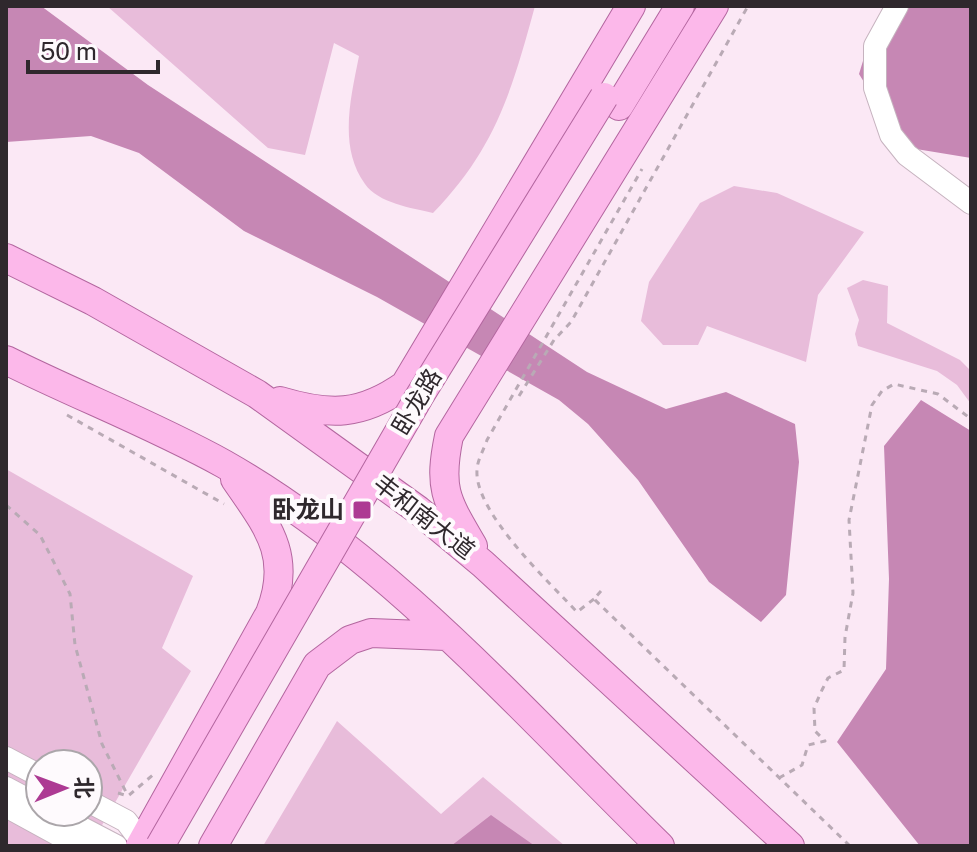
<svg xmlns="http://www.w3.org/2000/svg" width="977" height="852" font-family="'Public Sans','Noto Sans SC',sans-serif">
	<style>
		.green { fill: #e8bcda; fill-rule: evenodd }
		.water { fill: #c687b4 }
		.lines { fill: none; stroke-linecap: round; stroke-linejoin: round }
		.minor-casing { stroke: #c6b3bf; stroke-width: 24 }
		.major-casing { stroke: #b3669f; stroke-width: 30 }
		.path { stroke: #b9aab5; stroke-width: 3; stroke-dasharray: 6 6; stroke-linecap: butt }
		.minor { stroke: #fff; stroke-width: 22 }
		.major { stroke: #fcb8ea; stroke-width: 28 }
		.major-bridge-casing { stroke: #b3669f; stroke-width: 30; stroke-linecap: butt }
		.major-bridge { stroke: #fcb8ea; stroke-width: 28 }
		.poi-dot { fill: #ad3a93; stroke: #fefafd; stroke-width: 3 }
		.labels { text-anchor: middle; stroke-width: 8; stroke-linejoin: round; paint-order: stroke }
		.street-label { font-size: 24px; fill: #2f282d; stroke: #fefafd }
		.poi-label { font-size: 24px; font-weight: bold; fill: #2f282d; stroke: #fefafd; text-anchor: end }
	</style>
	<rect width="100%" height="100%" fill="#fbe8f5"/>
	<path class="green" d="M107,6H535C512,90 496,148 433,213C412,208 378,203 365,184C338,147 351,97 359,56L334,43L305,155L268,148Z
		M734,186L777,193L864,232L818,295L806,362L707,326L698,345H663L641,321L649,282L700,203Z
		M863,280L888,286L887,323L960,360L971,371V404L957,385L937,371L858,346L855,334L859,320L847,288Z
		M6,469L193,576L162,648L191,671L90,846H6ZM40,764H88V812H40Z
		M337,721L441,814L483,777L565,846H263Z"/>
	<path class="water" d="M6,6H41L148,85L587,372L666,409L726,392L795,424L799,462L786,595L761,622L709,582L638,480L588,424L559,400L377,297L244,231L139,153L91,136L6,142Z
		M885,6H971V158L904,147L859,74L874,25Z
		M921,400L971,431V846H920L837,742L886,669L889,579L884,446Z
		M491,815L535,846H451Z"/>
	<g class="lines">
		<g class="minor-casing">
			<path id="minor" d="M897,6L875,46V88L891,135L907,155L971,203
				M6,758L40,776
				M6,788L40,806
				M88,801L126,821L142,842
				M6,806L79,846
				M51,812L116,846"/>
		</g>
		<g class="major-casing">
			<path id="major" d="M619,106L680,6
				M6,258L93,301L257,394L418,510L483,564L790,846
				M6,360C78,396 154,425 224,464C388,557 526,715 660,846
				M280,401C330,416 361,416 405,385L631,6
				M473,546C446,500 438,489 449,436L714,6
				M140,846L270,613C293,555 267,526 235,479
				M213,846L317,665L350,640L371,633L446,636"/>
		</g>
		<path class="path" d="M519,396L554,340L571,322L748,6
			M67,415L224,504
			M6,505L40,535L70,594L75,645L102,744L128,796
			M601,591L594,599L850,846
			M594,599L577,612C550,583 474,512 477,470C477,461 484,449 487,440L642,169
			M779,778L802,765L808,745L825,741L815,731L814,708L822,690L828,678L844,670L845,637L853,593L849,520L872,405L882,391L894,384L938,394L971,419
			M118,793L128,796L154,774"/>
		<use href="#minor" class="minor"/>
		<use href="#major" class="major"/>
		<g class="major-bridge-casing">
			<path id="major-bridge" d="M160,846L419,397L604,97"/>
		</g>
		<use href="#major-bridge" class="major-bridge"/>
	</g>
	<rect class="poi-dot" x="352" y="500" width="20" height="20" rx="4"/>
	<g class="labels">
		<g class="street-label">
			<text transform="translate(417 402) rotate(-59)" y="8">卧龙路</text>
			<text transform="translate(424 517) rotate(38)" y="8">丰和南大道</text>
		</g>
		<g class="poi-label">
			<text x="344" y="518">卧龙山</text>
		</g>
	</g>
	<rect width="977" height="852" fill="none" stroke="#2f282d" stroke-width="16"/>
	<g transform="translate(64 788) rotate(89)"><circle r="38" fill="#fefafd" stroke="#aba6aa" stroke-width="2"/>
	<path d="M0-6L14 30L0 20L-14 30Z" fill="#ad3a93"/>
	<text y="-12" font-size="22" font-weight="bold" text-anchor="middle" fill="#2f282d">北</text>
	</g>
	<path d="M28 60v12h130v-12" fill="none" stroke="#2f282d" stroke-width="4"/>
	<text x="40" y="60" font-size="24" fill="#2f282d" stroke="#fefafd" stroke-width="6" paint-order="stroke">50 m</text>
</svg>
